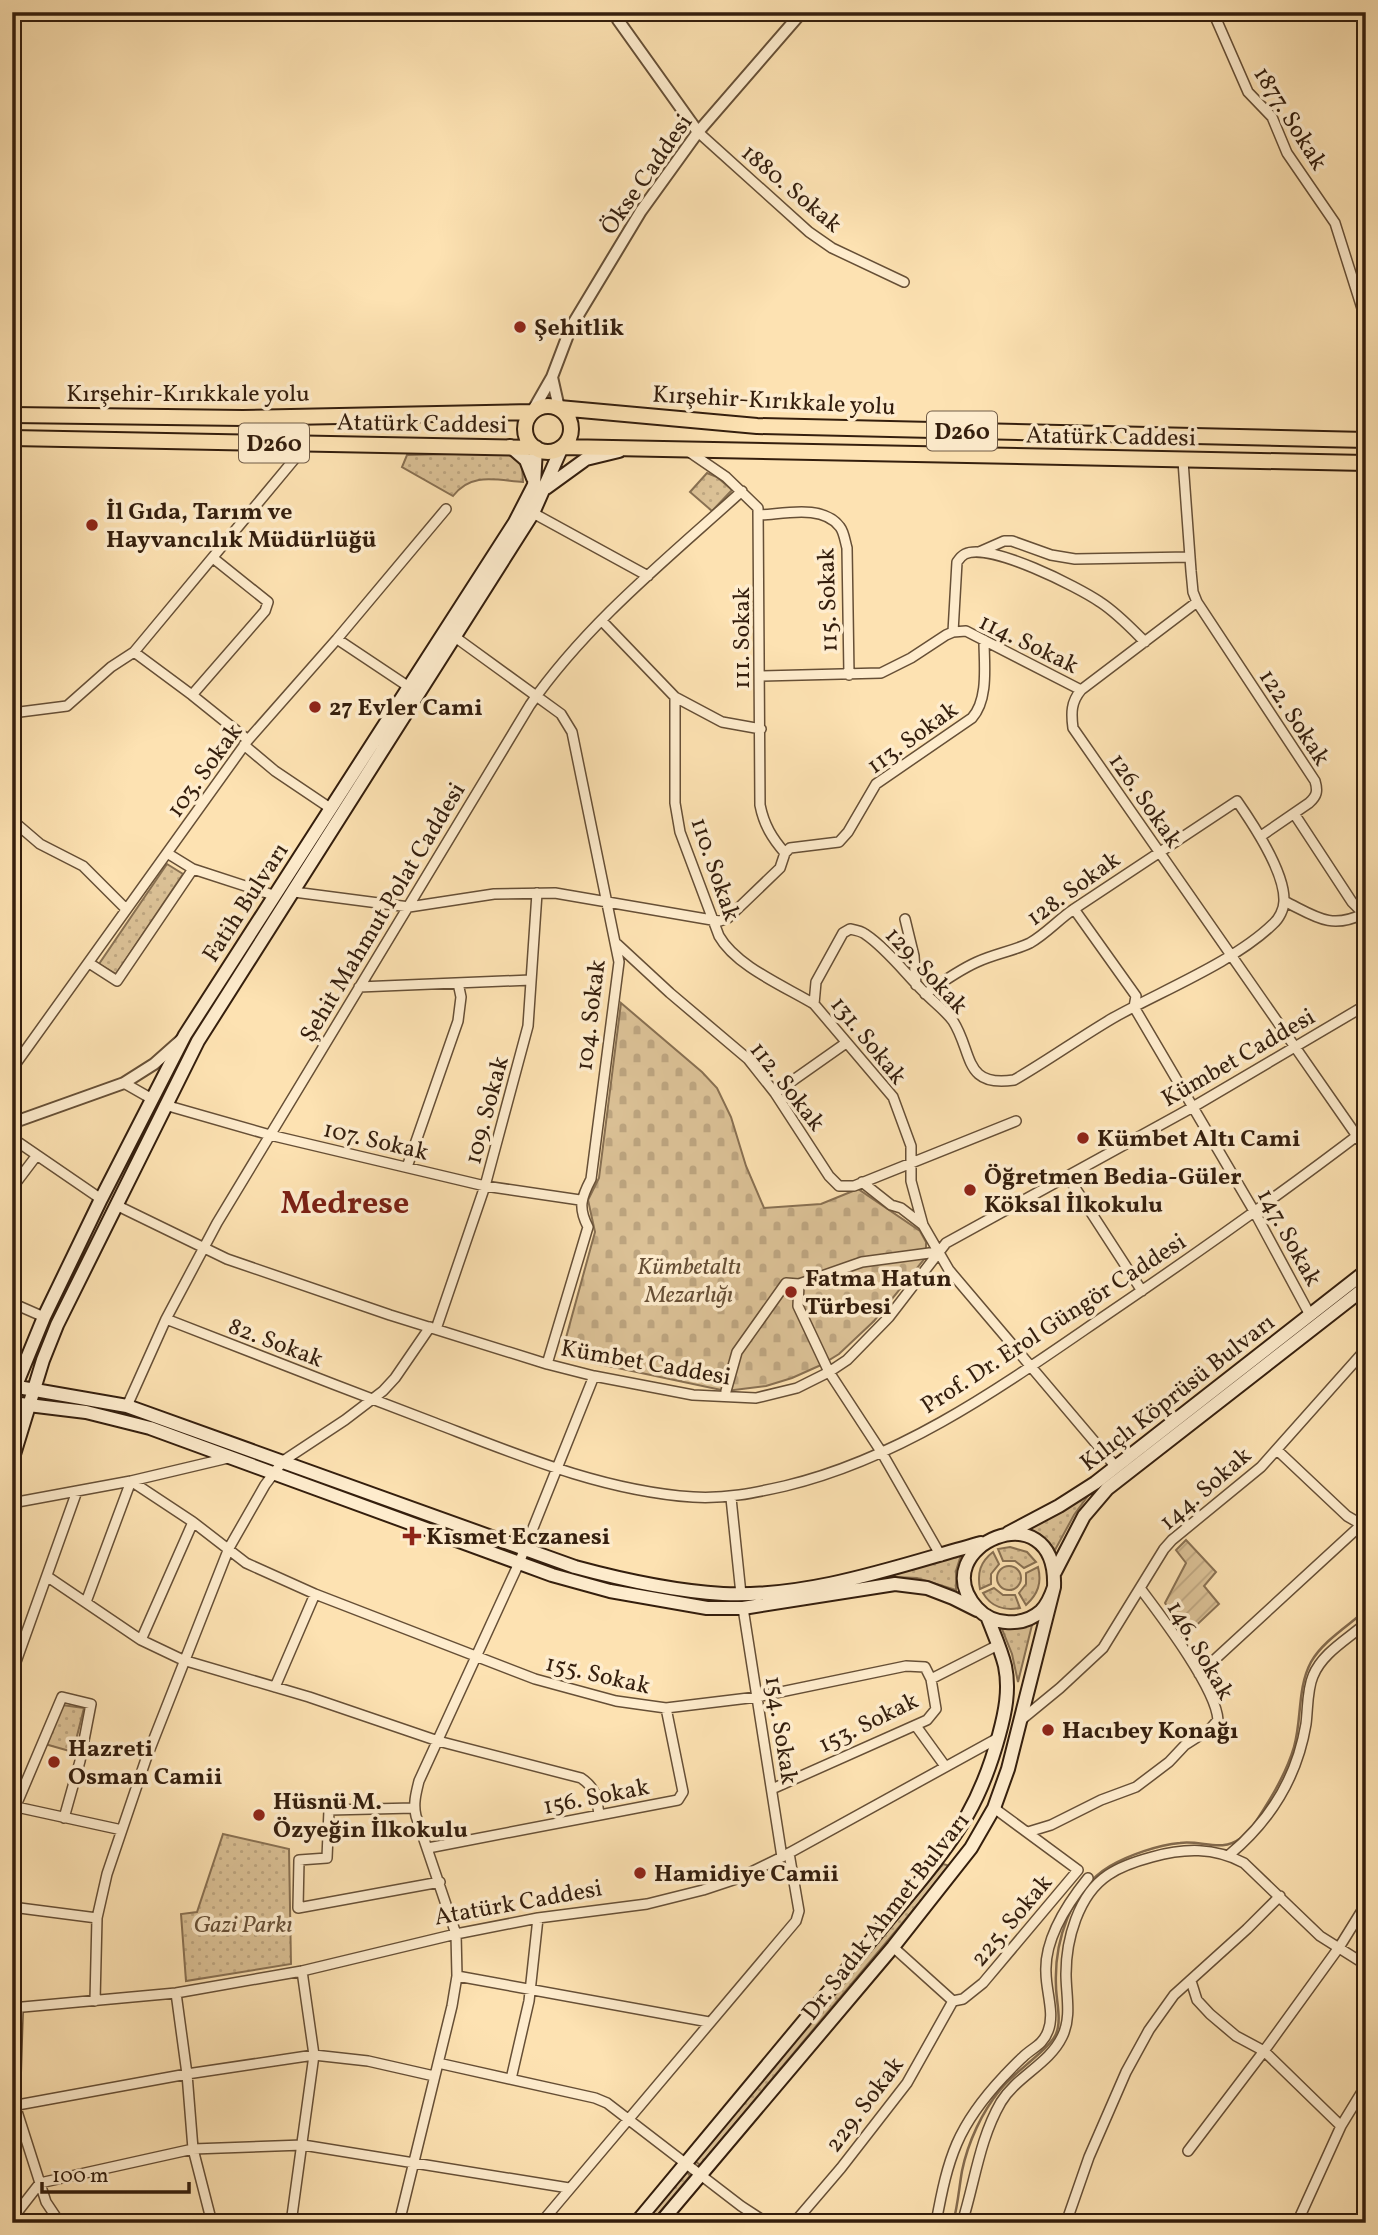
<svg xmlns="http://www.w3.org/2000/svg" width="1378" height="2235" font-family="Vollkorn,serif">
	<style>
		.grass { fill: url(#grass-dots); stroke: #887052; stroke-width: 2 }
		.cemetery { fill: url(#cemetery-stones); stroke: #887052; stroke-width: 2 }
		.garden { fill: url(#garden-furrows); stroke: #887052; stroke-width: 2 }
		.lines { fill: none; stroke-linecap: round; stroke-linejoin: round }
		.stream { stroke: #846b4e; stroke-width: 2.5 }
		.minor-casing { stroke: #664f36; stroke-width: 12 }
		.tertiary-casing { stroke: #664f36; stroke-width: 14 }
		.secondary-casing { stroke: #341e0d; stroke-width: 16 }
		.trunk-casing { stroke: #341e0d; stroke-width: 18 }
		.minor { stroke: #feeccd; stroke-width: 9 }
		.tertiary { stroke: #feeccd; stroke-width: 10 }
		.secondary { stroke: #feeccd; stroke-width: 12 }
		.trunk { stroke: #fde2b2; stroke-width: 14 }
		.poi-dot { fill: #8f2418; stroke: #feeccd; stroke-width: 2.5 }
		.labels { text-anchor: middle; stroke-width: 7; stroke-linejoin: round; paint-order: stroke }
		.shield { fill: #feeccd; stroke: #715c47; stroke-width: 2 }
		.shield-label { font-size: 23px; font-weight: bold; fill: #341e0d }
		.street-label { font-size: 24px; fill: #341e0d; stroke: #feeccd }
		.poi-label { font-size: 24px; font-weight: bold; fill: #341e0d; stroke: #feeccd; text-anchor: start }
		.park-label { font-size: 24px; font-style: italic; fill: #664f36; stroke: #feeccd }
		.district-label { font-size: 32px; font-weight: bold; fill: #7a1f14; stroke: #feeccd }
	</style>
	<defs>
		<pattern id="grass-dots" width="8" height="8" patternUnits="userSpaceOnUse" patternTransform="scale(1.75)"><rect width="8" height="8" fill="#dbc196"/><path d="M2 2h.1M6 6h.1" fill="none" stroke="#bda580" stroke-width="1.8" stroke-linecap="round"/></pattern>
		<pattern id="cemetery-stones" width="16" height="16" patternUnits="userSpaceOnUse" patternTransform="scale(1.75)"><rect width="16" height="16" fill="#dbc196"/><path d="M2 7V4a2 2 0 0 1 4 0v3zM10 15v-3a2 2 0 0 1 4 0v3z" fill="#bda580"/></pattern>
		<pattern id="garden-furrows" width="10" height="10" patternUnits="userSpaceOnUse" patternTransform="scale(1.75)"><rect width="10" height="10" fill="#dbc196"/><path d="M-1 1l2-2M0 10L10 0M9 11l2-2" fill="none" stroke="#bda580"/></pattern>
	</defs>
	<rect width="100%" height="100%" fill="#fde2b2"/>
	<filter id="stains"><feTurbulence type="fractalNoise" baseFrequency=".00286" numOctaves="4"/><feColorMatrix values="0 0 0 0 .2 0 0 0 0 .09 0 0 0 0 .02 0 0 0 .5 -.17"/></filter>
	<radialGradient id="worn" r=".72"><stop offset=".6" stop-color="#630" stop-opacity="0"/><stop offset="1" stop-color="#630" stop-opacity=".3"/></radialGradient>
	<path class="grass" d="M502,453L513,456L522,466L523,482C496,480 471,472 453,496L402,467L407,455Z
		M707,473L717,477L732,490L712,511L690,492Z
		M167,864L183,874L116,974L99,964Z
		M1089,1492L1090,1493L1074,1515L1055,1550L1047,1541L1030,1529Z
		M1010,1547L1027,1552L1036,1562L1024,1568L1015,1561H1003L998,1549Z
		M993,1552L999,1564L991,1574V1584L980,1589C977,1573 980,1562 993,1552Z
		M961,1555L956,1571V1590L917,1578L895,1577V1573Z
		M997 1578a12 12 0 1 1 24 0a12 12 0 1 1-24 0Z
		M1038,1567C1042,1583 1038,1594 1026,1605L1019,1593L1026,1584V1573Z
		M994,1588L1003,1595H1015L1020,1608C1005,1611 991,1607 983,1593Z
		M1032,1625L1018,1682L1012,1654L1002,1629Z
		M62,1705L84,1708L73,1752L45,1744Z
		M223,1834L289,1849L291,1964L186,1981L181,1914L197,1912Z
		M943,1864L950,1866L700,2165L695,2161Z
		M687,2172L690,2176L651,2223H644Z"/>
	<path class="cemetery" d="M621,1003L702,1072L717,1088L731,1117L746,1166L764,1208L821,1204L858,1189L920,1231L926,1242V1257L874,1321L839,1354L821,1365L792,1378L766,1386L726,1391L561,1356L595,1232L588,1200L599,1178Z"/>
	<path class="garden" d="M1186,1540L1216,1572L1204,1586L1219,1604L1186,1635L1165,1603L1186,1563L1176,1550Z"/>
	<g class="lines">
		<path class="stream" d="M1251,1829C1268,1803 1285,1777 1294,1747C1302,1720 1297,1688 1311,1662C1323,1641 1348,1626 1366,1610
			M953,2223C958,2205 959,2188 962,2171C968,2142 982,2112 1000,2090C1014,2072 1049,2050 1056,2034C1062,2020 1056,2000 1056,1986C1054,1942 1070,1890 1110,1866C1129,1855 1158,1845 1180,1843C1203,1840 1221,1853 1241,1838"/>
		<g class="minor-casing">
			<path id="minor" d="M1213,12L1248,92L1272,117L1287,153L1335,223L1366,321
				M698,132L809,232L832,248L904,282
				M688,451L726,477L758,508L760,805C764,825 772,838 785,853
				M1183,461L1191,571L1193,592L1197,602L1315,781C1318,791 1317,796 1309,803L1261,836
				M533,513L648,576
				M759,515C784,514 823,504 840,527C844,532 845,541 847,548L849,675
				M979,552L1004,541H1012L1051,555L1075,559L1190,557
				M213,558L268,602L265,611L192,695L248,740
				M1197,602L1081,690C1071,702 1071,713 1073,728L1366,1149
				M602,621L675,697V803L680,832L719,936C736,966 784,986 814,1004
				M953,632L957,562C959,559 961,556 965,554C990,542 1078,587 1100,602C1117,613 1131,628 1145,642
				M455,637L561,714L572,732L619,962L591,1179C581,1198 578,1208 588,1227L547,1364
				M337,639L409,687
				M134,652L192,695
				M760,676L881,673L911,658L946,635L953,632L966,631L1081,690
				M675,697L722,722L761,729
				M12,713L67,706L111,667L134,652L307,444
				M244,745L275,771L330,808
				M1295,815L1352,902L1366,916
				M12,820L40,844L83,866L126,909
				M167,853L193,869L273,895
				M294,892L409,907L494,894L555,893L712,920L720,921L728,918L780,868L785,853L790,848L839,842L848,832L876,784L972,718C989,699 984,664 984,640
				M1284,901C1315,916 1330,930 1363,914
				M1074,909L1136,996L1134,1007L1254,1211L1310,1315
				M905,919L914,956L916,985
				M617,944L670,993L748,1059L775,1093L829,1176L839,1186H854L1016,1121
				M89,963L117,981L193,869
				M359,987L531,980
				M12,1069L248,740L337,639L446,509
				M124,1083L152,1099
				M775,1093L846,1043
				M165,1105L270,1135L485,1186L580,1200
				M12,1138L101,1199
				M407,1167L458,1021L461,997L458,983
				M1068,1177L1142,1291
				M862,1182L891,1205L901,1208L923,1225L949,1270L1116,1467
				M12,1188L37,1155
				M116,1205L227,1259L390,1315L547,1364L594,1376L693,1395L756,1398L797,1388L829,1372L847,1360L889,1317L946,1243L1193,1107L1366,1005
				M923,1225L911,1181V1146L893,1097L814,1004L816,982L843,933L850,929C855,930 861,931 865,934C886,948 905,973 923,991C932,1001 945,1010 953,1021C973,1052 963,1088 1014,1080C1047,1061 1079,1038 1113,1018C1161,991 1234,962 1273,924C1279,919 1284,909 1284,901C1285,872 1253,824 1237,801L1074,909C1059,919 1046,934 1030,943C1013,951 994,954 977,962C959,970 942,982 925,994
				M799,1284L862,1262L937,1252
				M12,1303L44,1317
				M166,1319C256,1354 345,1389 435,1423C518,1455 603,1491 693,1497C725,1499 754,1493 785,1486C906,1457 1008,1382 1109,1313C1196,1254 1282,1193 1366,1129
				M436,1329L485,1186L528,1026L537,893
				M726,1391L737,1352L786,1283L799,1284L798,1306L829,1372L882,1453L941,1556
				M127,1406L166,1319L217,1223L530,705C587,623 668,558 742,491
				M1277,1450L1347,1516L1364,1526
				M731,1498L741,1594
				M12,1503L131,1481L228,1458
				M48,1577L141,1640L183,1660L309,1697L438,1741L581,1778C596,1788 597,1798 599,1815
				M86,1602L131,1481L193,1522L246,1563L315,1594L535,1679L616,1701L666,1708L757,1697L906,1666L925,1667L931,1679L936,1709L927,1720L772,1789
				M743,1608L782,1857
				M141,1640L193,1522
				M12,1673L77,1491
				M1199,1674L1361,1525
				M931,1679L998,1645
				M275,1687L315,1594
				M1021,1720L1060,1688L1103,1648L1164,1549L1172,1540L1261,1467L1366,1349
				M916,1726L945,1766
				M12,1806L122,1830
				M414,1808L329,1810L327,1858L299,1860L298,1908L440,1882
				M12,1815L62,1697L91,1704L80,1761L64,1818
				M1028,1832L1051,1825L1101,1800L1136,1787L1169,1762L1185,1745L1210,1729L1218,1720C1216,1688 1161,1616 1140,1588
				M428,1848L678,1800L683,1792L666,1708
				M1229,1855C1271,1820 1297,1778 1306,1724C1308,1708 1307,1690 1313,1676C1322,1653 1348,1639 1366,1623
				M12,1907L97,1918
				M893,1947L953,2001
				M457,1976L709,2022
				M1191,1981L1197,2000L1210,2014L1236,2036L1264,2051L1341,2126
				M95,2001L97,1918L107,1874L146,1759L229,1548L265,1485L283,1461L345,1420L383,1391L395,1378L430,1327
				M953,2001L963,1999L983,1983L1078,1870L994,1808
				M12,2008L176,1993L302,1971L456,1934L538,1918L647,1904L703,1890L739,1878L782,1857L998,1738
				M18,2008L15,2105L46,2202L60,2223
				M438,2063L595,2098L607,2103L741,2206L767,2223
				M511,2079L529,2001L538,1918
				M12,2106L187,2074L314,2055L368,2061L434,2076
				M1188,2151L1264,2051L1340,1946L1366,1904
				M12,2219L40,2183L193,2149L187,2074L176,1993
				M212,2223L193,2149L303,2145L569,2188
				M291,2223L314,2055L302,1971
				M399,2223L452,2006L457,1976L456,1934L416,1816C413,1804 416,1793 419,1781L519,1563L594,1376
				M541,2223L796,1921L799,1911L789,1853
				M794,2223L841,2168L907,2083L953,2001
				M936,2223C948,2157 957,2126 1004,2076C1010,2070 1016,2063 1023,2057C1032,2048 1043,2045 1048,2031C1055,2014 1046,1991 1046,1973C1044,1939 1067,1904 1088,1878
				M962,2223C975,2182 979,2140 1001,2102C1017,2076 1049,2064 1062,2037C1072,2017 1066,1995 1066,1974C1066,1940 1078,1895 1108,1875C1121,1866 1137,1861 1152,1857C1184,1848 1214,1847 1244,1863L1320,1936L1366,1965
				M1066,2223L1089,2157L1126,2072L1149,2030L1174,1995L1247,1929L1280,1896
				M1297,2223L1341,2126L1366,2085"/>
		</g>
		<g class="tertiary-casing">
			<path id="tertiary" d="M615,12L618,20L698,132
				M552,377L559,408
				M532,412L552,377L571,327L641,211L698,132L802,12
				M12,1123L124,1083L154,1064L181,1040"/>
		</g>
		<g class="secondary-casing">
			<path id="secondary" d="M510,446L526,460L533,478
				M546,488L586,459L619,451
				M12,1386L127,1406L575,1567C623,1580 673,1591 723,1594C810,1598 898,1566 981,1543
				M12,1395L44,1317L101,1199L185,1035L515,522L534,485L536,448
				M12,1403L86,1412L150,1428L552,1575L610,1591L707,1608H743L895,1584L927,1588L953,1598L977,1610
				M12,1461L43,1360L57,1325L198,1041L533,513L562,447
				M1008,1533L1059,1506L1095,1483L1366,1271
				M1055,1572L1084,1516L1107,1489L1366,1287
				M636,2223L917,1885C960,1832 981,1801 999,1735C1005,1713 1010,1690 1005,1666C1001,1649 993,1632 987,1616
				M660,2223L893,1947L971,1848L994,1808L1008,1769L1054,1587C1058,1488 922,1547 977,1608C993,1626 1023,1627 1041,1611C1048,1604 1051,1596 1054,1587"/>
		</g>
		<g class="trunk-casing">
			<path id="trunk" d="M525 429a23 23 0 1 1 46 0a23 23 0 1 1-46 0Z
				M559,408L757,426L1366,440
				M12,415L243,418L532,412
				M12,438L536,448
				M562,447L1366,463"/>
		</g>
		<use href="#minor" class="minor"/>
		<use href="#tertiary" class="tertiary"/>
		<use href="#secondary" class="secondary"/>
		<use href="#trunk" class="trunk"/>
	</g>
	<g class="poi-dot">
		<circle cx="520" cy="327" r="7"/>
		<circle cx="92" cy="525" r="7"/>
		<circle cx="315" cy="707" r="7"/>
		<circle cx="1083" cy="1138" r="7"/>
		<circle cx="970" cy="1190" r="7"/>
		<circle cx="791" cy="1292" r="7"/>
		<path d="M408.5 1525.5h7v7h7v7h-7v7h-7v-7h-7v-7h7z"/>
		<circle cx="1048" cy="1730" r="7"/>
		<circle cx="54" cy="1762" r="7"/>
		<circle cx="259" cy="1815" r="7"/>
		<circle cx="640" cy="1873" r="7"/>
	</g>
	<g class="labels">
		<g class="shield">
			<rect x="927" y="411.5" width="70" height="39" rx="5"/>
			<rect x="239" y="423.5" width="70" height="39" rx="5"/>
		</g>
		<g class="shield-label">
			<text x="962" y="439">D260</text>
			<text x="274" y="451">D260</text>
		</g>
		<g class="street-label">
			<text transform="translate(1291 118) rotate(58)" y="8">1877. Sokak</text>
			<text transform="translate(646 174) rotate(-55)" y="8">Ökse Caddesi</text>
			<text transform="translate(792 188) rotate(40)" y="8">1880. Sokak</text>
			<text x="188" y="401">Kırşehir-Kırıkkale yolu</text>
			<text transform="translate(774 400) rotate(3)" y="8">Kırşehir-Kırıkkale yolu</text>
			<text transform="translate(422 423) rotate(1)" y="8">Atatürk Caddesi</text>
			<text transform="translate(1111 436) rotate(1)" y="8">Atatürk Caddesi</text>
			<text transform="translate(827 600) rotate(-92)" y="8">115. Sokak</text>
			<text transform="translate(741 638) rotate(-90)" y="8">111. Sokak</text>
			<text transform="translate(1029 643) rotate(26)" y="8">114. Sokak</text>
			<text transform="translate(1295 717) rotate(57)" y="8">122. Sokak</text>
			<text transform="translate(912 737) rotate(-36)" y="8">113. Sokak</text>
			<text transform="translate(204 770) rotate(-54)" y="8">103. Sokak</text>
			<text transform="translate(1146 800) rotate(55)" y="8">126. Sokak</text>
			<text transform="translate(716 869) rotate(71)" y="8">110. Sokak</text>
			<text transform="translate(1073 888) rotate(-36)" y="8">128. Sokak</text>
			<text transform="translate(245 902) rotate(-57)" y="8">Fatih Bulvarı</text>
			<text transform="translate(382 912) rotate(-59)" y="8">Şehit Mahmut Polat Caddesi</text>
			<text transform="translate(927 970) rotate(47)" y="8">129. Sokak</text>
			<text transform="translate(590 1015) rotate(-83)" y="8">104. Sokak</text>
			<text transform="translate(869 1040) rotate(51)" y="8">131. Sokak</text>
			<text transform="translate(1238 1057) rotate(-30)" y="8">Kümbet Caddesi</text>
			<text transform="translate(788 1086) rotate(52)" y="8">112. Sokak</text>
			<text transform="translate(486 1110) rotate(-75)" y="8">109. Sokak</text>
			<text transform="translate(376 1140) rotate(13)" y="8">107. Sokak</text>
			<text transform="translate(1290 1237) rotate(61)" y="8">147. Sokak</text>
			<text transform="translate(1053 1323) rotate(-33)" y="8">Prof. Dr. Erol Güngör Caddesi</text>
			<text transform="translate(276 1342) rotate(21)" y="8">82. Sokak</text>
			<text transform="translate(646 1362) rotate(10)" y="8">Kümbet Caddesi</text>
			<text transform="translate(1177 1392) rotate(-38)" y="8">Kılıçlı Köprüsü Bulvarı</text>
			<text transform="translate(1205 1488) rotate(-41)" y="8">144. Sokak</text>
			<text transform="translate(1201 1650) rotate(60)" y="8">146. Sokak</text>
			<text transform="translate(598 1674) rotate(13)" y="8">155. Sokak</text>
			<text transform="translate(868 1722) rotate(-26)" y="8">153. Sokak</text>
			<text transform="translate(782 1730) rotate(81)" y="8">154. Sokak</text>
			<text transform="translate(596 1796) rotate(-11)" y="8">156. Sokak</text>
			<text transform="translate(518 1902) rotate(-10)" y="8">Atatürk Caddesi</text>
			<text transform="translate(885 1916) rotate(-52)" y="8">Dr. Sadık Ahmet Bulvarı</text>
			<text transform="translate(1011 1920) rotate(-50)" y="8">225. Sokak</text>
			<text transform="translate(864 2104) rotate(-53)" y="8">229. Sokak</text>
		</g>
		<g class="poi-label">
			<text x="534" y="335">Şehitlik</text>
			<text x="106" y="519">İl Gıda, Tarım ve<tspan x="106" dy="28">Hayvancılık Müdürlüğü</tspan></text>
			<text x="329" y="715">27 Evler Cami</text>
			<text x="1097" y="1146">Kümbet Altı Cami</text>
			<text x="984" y="1184">Öğretmen Bedia-Güler<tspan x="984" dy="28">Köksal İlkokulu</tspan></text>
			<text x="805" y="1286">Fatma Hatun<tspan x="805" dy="28">Türbesi</tspan></text>
			<text x="426" y="1544">Kısmet Eczanesi</text>
			<text x="1062" y="1738">Hacıbey Konağı</text>
			<text x="68" y="1756">Hazreti<tspan x="68" dy="28">Osman Camii</tspan></text>
			<text x="273" y="1809">Hüsnü M.<tspan x="273" dy="28">Özyeğin İlkokulu</tspan></text>
			<text x="654" y="1881">Hamidiye Camii</text>
		</g>
		<g class="park-label">
			<text x="689" y="1274">Kümbetaltı<tspan x="689" dy="28">Mezarlığı</tspan></text>
			<text x="243" y="1932">Gazi Parkı</text>
		</g>
		<g class="district-label">
			<text x="345" y="1213">Medrese</text>
		</g>
	</g>
	<rect width="1378" height="2235" fill="none" stroke="#fde2b2" stroke-width="42"/>
	<rect x="14" y="14" width="1350" height="2207" fill="none" stroke="#341e0d" stroke-width="3.5"/>
	<rect x="21" y="21" width="1336" height="2193" fill="none" stroke="#341e0d" stroke-width="2"/>
	<path d="M42 2182v10h147v-10" fill="none" stroke="#341e0d" stroke-width="3.5"/>
	<text x="52" y="2182" font-size="21" fill="#341e0d" stroke="#feeccd" stroke-width="5" paint-order="stroke">100 m</text>
	<rect width="100%" height="100%" filter="url(#stains)"/>
	<rect width="100%" height="100%" fill="url(#worn)"/>
</svg>
